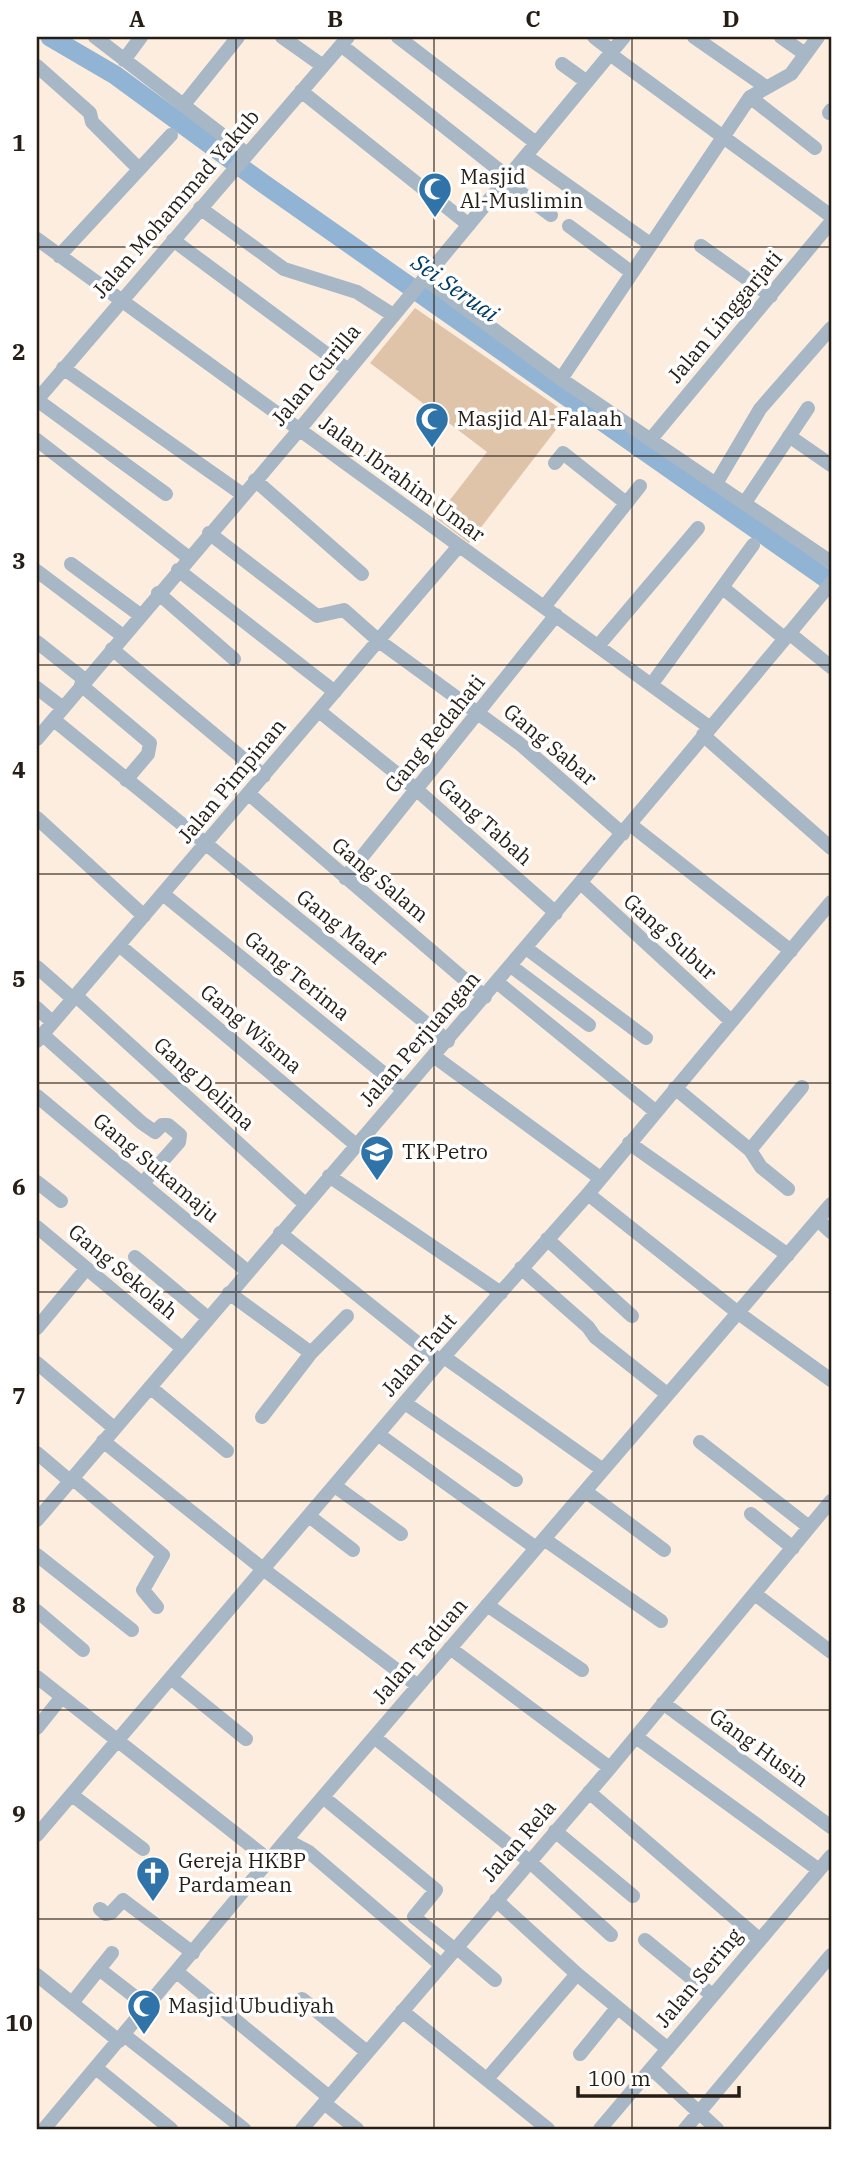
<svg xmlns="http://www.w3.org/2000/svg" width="868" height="2166" font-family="'IBM Plex Serif',serif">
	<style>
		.green { fill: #dfc4aa }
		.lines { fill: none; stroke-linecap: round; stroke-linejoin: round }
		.river { stroke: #91b4d5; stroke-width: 19 }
		.minor { stroke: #a7b7c6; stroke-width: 14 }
		.grid { fill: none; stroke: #261d15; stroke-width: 2; stroke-opacity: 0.55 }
		.labels { text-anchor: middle; stroke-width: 7; stroke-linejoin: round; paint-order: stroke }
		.poi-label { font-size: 21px; fill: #261d15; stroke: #fff; text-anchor: start }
		.street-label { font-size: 21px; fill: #261d15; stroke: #fff }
		.water-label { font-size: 23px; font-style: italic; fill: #003b64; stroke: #fff }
		.neatline { fill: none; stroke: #261d15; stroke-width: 2.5 }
		.grid-label { font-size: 23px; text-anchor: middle; font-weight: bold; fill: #261d15 }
	</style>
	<rect width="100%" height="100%" fill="#fcedde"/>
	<path class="green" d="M415,308L568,414L469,543L436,518L487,452L370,363Z"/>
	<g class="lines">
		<path class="river" d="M50,37L115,75L264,184L831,582"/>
		<path class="minor" d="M95,37L247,154
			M282,37L323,66
			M398,37L536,143
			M594,37L612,51
			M694,37L766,87
			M781,37L805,54
			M341,45L508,177
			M610,54L831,216
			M124,60L141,37
			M562,64L587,82
			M37,66L90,113L92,122L139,169
			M301,91L469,225
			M750,97L815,148
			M185,103L238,37
			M829,113L831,110
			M526,156L650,244
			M505,181L551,215
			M200,208L284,269L357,292L393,315
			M569,226L631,272
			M37,239L709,727
			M173,240L347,369
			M701,246L771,296
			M59,256L171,135
			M424,278L561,379L831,562
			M63,368L242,494
			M561,379L750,97L791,74L818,37
			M37,400L348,37
			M37,400L166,494
			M789,436L831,465
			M651,439L831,222
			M37,440L189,558
			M555,463L563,453L626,503
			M255,480L362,574
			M717,482L760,409L831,328
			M746,501L808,408
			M209,533L317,616L344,610L379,641L520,744L623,834
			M71,564L140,615
			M178,570L335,692
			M37,571L123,636
			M723,588L784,638
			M158,593L234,659
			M544,607L640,486
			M789,633L831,667
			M37,642L85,680
			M598,646L698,528
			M112,649L264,776
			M81,685L150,743L148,754L126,780
			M651,685L753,545
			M37,688L63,708
			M319,711L417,790L556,913
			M54,720L448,1041
			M703,735L831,848
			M37,739L299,430L624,37
			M249,794L485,997
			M37,818L144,916
			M631,825L791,951
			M345,878L556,615
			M581,883L731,1021
			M163,894L404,1090
			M119,945L356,1145
			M526,948L646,1038
			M511,966L589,1025
			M37,967L72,998
			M497,982L655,1111
			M75,995L305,1204
			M37,1008L52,1022
			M42,1034L142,1123L155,1132L162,1125H168L180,1135L179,1142L142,1184
			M37,1041L458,547
			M435,1057L600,1178
			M675,1088L750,1150L761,1167L788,1189
			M37,1096L248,1272
			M629,1143L788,1255
			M750,1150L802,1087
			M329,1176L501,1293
			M37,1182L61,1201
			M588,1194L737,1312L831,1380
			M818,1220L831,1232
			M37,1227L182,1348
			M280,1233L440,1361
			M547,1239L632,1316
			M135,1257L208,1318
			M521,1268L588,1327L595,1337L667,1394
			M229,1293L311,1353L262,1417
			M37,1328L86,1269
			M311,1353L347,1316
			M444,1357L603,1470
			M37,1363L114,1428
			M150,1387L227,1451
			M405,1403L516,1480
			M379,1435L536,1548
			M103,1441L263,1569L418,1686
			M700,1442L809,1527
			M37,1453L70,1481
			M72,1478L163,1555L143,1590L157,1607
			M335,1486L401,1534
			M585,1491L664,1550
			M751,1514L793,1548
			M309,1516L353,1550
			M37,1520C302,1208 570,899 831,583
			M544,1539L661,1621
			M37,1555L132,1630
			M755,1594L831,1652
			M487,1605L582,1670
			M37,1611L83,1650
			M450,1648L610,1768
			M37,1677L269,1860
			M171,1678L246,1739
			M663,1703L831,1827
			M37,1728L61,1698
			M374,1737L529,1861L611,1935
			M636,1737L819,1870
			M589,1792L759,1939
			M72,1795L143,1849
			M323,1797L436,1890L414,1917L454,1949
			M555,1831L633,1896
			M37,1835L440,1361L588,1194L831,902
			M286,1840L309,1852L441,1965
			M496,1900L577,1974L668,2049
			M100,1909L106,1914L111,1913L123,1900L193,1953
			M645,1940L712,1995
			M456,1947L495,1980
			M99,1969L148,2007
			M177,1972L329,2097
			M37,1975L119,2041
			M302,1999L367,2052
			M72,2003L112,1953
			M402,2011L548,2129
			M124,2035L244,2129
			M580,2054L617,2008
			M96,2068L171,2129
			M652,2069L717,2129
			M487,2079L577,1974
			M324,2103L357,2129
			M44,2129L286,1840L831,1204
			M302,2129L610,1768L831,1501
			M600,2129L831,1856
			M685,2129L831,1955"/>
	</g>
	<path class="grid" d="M236,37V2129M434,37V2129M632,37V2129M37,247H831M37,456H831M37,665H831M37,874H831M37,1083H831M37,1292H831M37,1501H831M37,1710H831M37,1919H831"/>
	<defs>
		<g id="mosque-pin" transform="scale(1.75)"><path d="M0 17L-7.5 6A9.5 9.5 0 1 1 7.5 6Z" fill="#3073a9" stroke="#fff"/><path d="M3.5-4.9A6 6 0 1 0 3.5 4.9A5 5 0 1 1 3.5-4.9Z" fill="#fff"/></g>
		<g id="school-pin" transform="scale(1.75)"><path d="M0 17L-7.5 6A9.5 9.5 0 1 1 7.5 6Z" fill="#3073a9" stroke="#fff"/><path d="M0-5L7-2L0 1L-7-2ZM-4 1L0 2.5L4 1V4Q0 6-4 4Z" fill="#fff"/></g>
		<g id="church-pin" transform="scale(1.75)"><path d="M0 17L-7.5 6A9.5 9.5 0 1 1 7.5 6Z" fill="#3073a9" stroke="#fff"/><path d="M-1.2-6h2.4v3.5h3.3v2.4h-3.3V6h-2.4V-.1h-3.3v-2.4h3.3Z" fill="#fff"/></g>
	</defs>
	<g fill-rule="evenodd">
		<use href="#mosque-pin" x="435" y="189"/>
		<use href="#mosque-pin" x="432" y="419"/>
		<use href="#school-pin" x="377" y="1152"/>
		<use href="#church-pin" x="153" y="1873"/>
		<use href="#mosque-pin" x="144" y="2006"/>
	</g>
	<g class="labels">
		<g class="poi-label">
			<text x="460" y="184">Masjid<tspan x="460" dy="24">Al-Muslimin</tspan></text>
			<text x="457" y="426">Masjid Al-Falaah</text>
			<text x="402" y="1159">TK Petro</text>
			<text x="178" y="1868">Gereja HKBP<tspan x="178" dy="24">Pardamean</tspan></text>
			<text x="168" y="2013">Masjid Ubudiyah</text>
		</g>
		<g class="street-label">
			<text transform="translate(176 204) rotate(-49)" y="7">Jalan Mohammad Yakub</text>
			<text transform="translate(725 317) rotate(-50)" y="7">Jalan Linggarjati</text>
			<text transform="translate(316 375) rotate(-50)" y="7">Jalan Gurilla</text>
			<text transform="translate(402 479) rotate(36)" y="7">Jalan Ibrahim Umar</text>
			<text transform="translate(435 734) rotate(-51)" y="7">Gang Redahati</text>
			<text transform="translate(550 745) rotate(40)" y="7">Gang Sabar</text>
			<text transform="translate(232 781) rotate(-50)" y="7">Jalan Pimpinan</text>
			<text transform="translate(485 822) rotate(42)" y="7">Gang Tabah</text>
			<text transform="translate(380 880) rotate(40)" y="7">Gang Salam</text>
			<text transform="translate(340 927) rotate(39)" y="7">Gang Maaf</text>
			<text transform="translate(670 937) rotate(42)" y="7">Gang Subur</text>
			<text transform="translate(297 976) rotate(39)" y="7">Gang Terima</text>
			<text transform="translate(251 1029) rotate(40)" y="7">Gang Wisma</text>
			<text transform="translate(420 1039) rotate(-49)" y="7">Jalan Perjuangan</text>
			<text transform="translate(204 1084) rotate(42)" y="7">Gang Delima</text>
			<text transform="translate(156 1168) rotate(40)" y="7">Gang Sukamaju</text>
			<text transform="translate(123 1272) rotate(40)" y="7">Gang Sekolah</text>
			<text transform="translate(419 1355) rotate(-49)" y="7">Jalan Taut</text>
			<text transform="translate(420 1651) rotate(-49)" y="7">Jalan Taduan</text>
			<text transform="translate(759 1748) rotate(36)" y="7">Gang Husin</text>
			<text transform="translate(519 1841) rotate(-49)" y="7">Jalan Rela</text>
			<text transform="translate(699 1978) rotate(-50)" y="7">Jalan Sering</text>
		</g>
		<g class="water-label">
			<text transform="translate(455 288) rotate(35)" y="8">Sei Seruai</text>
		</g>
	</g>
	<rect width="868" height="2166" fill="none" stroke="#ffffff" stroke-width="77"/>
	<path d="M578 2086v10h161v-10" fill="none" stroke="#261d15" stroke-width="3.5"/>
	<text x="588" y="2086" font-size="21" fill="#261d15" stroke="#ffffff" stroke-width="5" paint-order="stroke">100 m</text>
	<rect x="38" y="38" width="792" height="2090" class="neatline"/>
	<g class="grid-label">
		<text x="137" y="27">A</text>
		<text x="335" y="27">B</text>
		<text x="533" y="27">C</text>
		<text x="731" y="27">D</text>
		<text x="19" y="151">1</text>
		<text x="19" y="360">2</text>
		<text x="19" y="569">3</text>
		<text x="19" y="778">4</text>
		<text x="19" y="987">5</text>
		<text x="19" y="1195">6</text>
		<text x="19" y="1404">7</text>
		<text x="19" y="1613">8</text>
		<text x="19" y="1822">9</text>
		<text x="19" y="2031">10</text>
	</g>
</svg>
